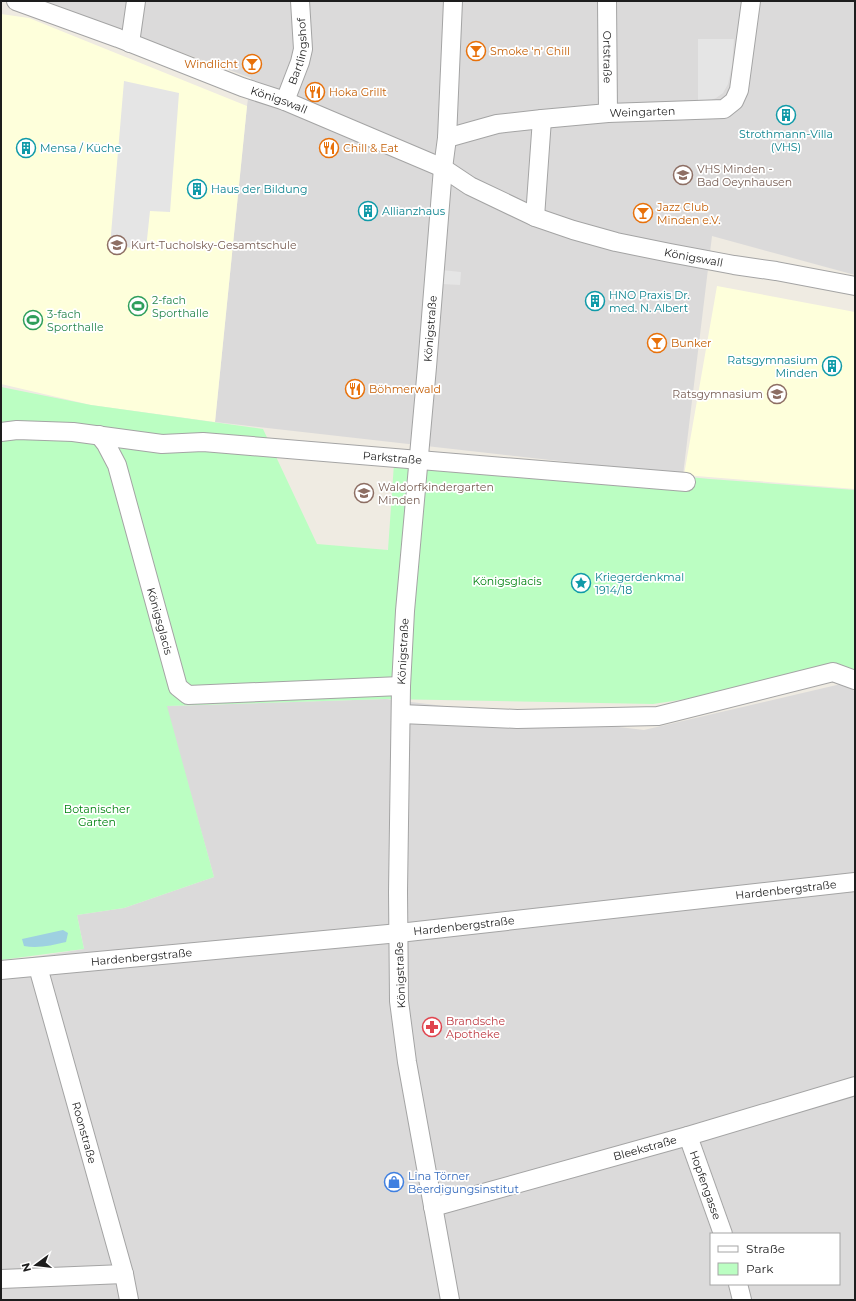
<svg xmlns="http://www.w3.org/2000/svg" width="856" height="1301" font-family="Montserrat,sans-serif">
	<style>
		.residential { fill: #dbdada; fill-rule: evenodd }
		.education { fill: #feffdb }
		.park { fill: #bbfec2 }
		.parking { fill: #e5e5e5 }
		.water { fill: #9ed0e1 }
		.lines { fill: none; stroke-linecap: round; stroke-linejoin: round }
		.minor-casing { stroke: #a4a4a4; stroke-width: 20 }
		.minor { stroke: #fff; stroke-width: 18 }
		.labels { text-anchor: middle; stroke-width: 3.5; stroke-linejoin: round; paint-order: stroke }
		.street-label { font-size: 11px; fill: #1d1d1d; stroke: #fff }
		.food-label { font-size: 11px; fill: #c56008; stroke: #fff; text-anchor: start }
		.culture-label { font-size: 11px; fill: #0d838f; stroke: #fff; text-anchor: start }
		.education-label { font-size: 11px; fill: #785e54; stroke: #fff; text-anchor: start }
		.leisure-label { font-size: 11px; fill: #27864d; stroke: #fff; text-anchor: start }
		.park-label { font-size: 11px; fill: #028411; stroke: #fff }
		.health-label { font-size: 11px; fill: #be3a42; stroke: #fff; text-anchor: start }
		.shop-label { font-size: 11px; fill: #366cbe; stroke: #fff; text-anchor: start }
	</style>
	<rect width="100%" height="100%" fill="#efebe2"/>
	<path class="residential" d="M42,1H855V275L712,236L683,475L215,422L247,106L251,78Z
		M841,684L855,691V1300H1V962L84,949L77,915L124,908L214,877L166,706L386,699L644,730ZM711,1234H839V1284H711Z"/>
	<path class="education" d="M1,14L29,18L247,106L215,422L91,405L1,384Z
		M717,286L855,312V489L684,475Z"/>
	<path class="park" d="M1,387L91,405L263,429L317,544L388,550L395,449L710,479L855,490V674L653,704L386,699L167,706L214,877L124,908L77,915L84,949L1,960Z"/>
	<path class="parking" d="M698,39H734L732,66L728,84L723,93L716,98L709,101H698Z
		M124,81L179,93L170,212L150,211L146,249L110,246Z
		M442,270L461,272L460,285L441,284Z"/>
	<path class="water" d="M63,930L68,933L66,942C52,945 38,949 24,946L22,939Z"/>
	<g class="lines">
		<g class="minor-casing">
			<g id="minor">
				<path id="s1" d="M16,1L118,38L242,87L285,101L443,168L470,186L535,217L573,230L616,242L670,253L734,265L776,271L855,286"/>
				<path id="s2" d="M607,1L608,113"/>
				<path d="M130,43L136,1"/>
				<path id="s3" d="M285,101L300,62L303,49L300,1"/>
				<path id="s4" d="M447,138L497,124L542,119L608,113L724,109L734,101L739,90L751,1"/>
				<path d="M535,217L542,119"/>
				<path id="s5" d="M1,432L17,430L73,432L162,444L203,442L686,482"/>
				<path id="s6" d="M99,435L106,444L117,465L178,687L188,695L401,686"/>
				<path d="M401,714L517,719L658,716L833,672L855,680"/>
				<path id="s7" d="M38,967L124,1274L129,1300"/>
				<path id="s8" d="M1,970L399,933L855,882"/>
				<path id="s9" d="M688,1136L723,1234"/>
				<path id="s10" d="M433,1207L688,1136L855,1086"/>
				<path d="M1,1279L124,1274"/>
				<path d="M738,1284L742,1300"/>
				<path id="s11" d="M450,1300L407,1062L399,1001L398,892L401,686L405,611L427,367L443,168L447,138L453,1"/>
			</g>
		</g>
		<use href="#minor" class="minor"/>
	</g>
	<defs>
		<g id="bar-ring" transform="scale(1)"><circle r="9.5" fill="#fff" stroke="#e8710a" stroke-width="1.5"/><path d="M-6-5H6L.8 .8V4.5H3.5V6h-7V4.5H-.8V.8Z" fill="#e8710a"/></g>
		<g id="restaurant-ring" transform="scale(1)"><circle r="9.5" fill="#fff" stroke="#e8710a" stroke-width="1.5"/><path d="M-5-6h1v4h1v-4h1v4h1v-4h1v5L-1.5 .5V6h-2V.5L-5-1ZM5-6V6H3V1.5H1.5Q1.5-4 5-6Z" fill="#e8710a"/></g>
		<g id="building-ring" transform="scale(1)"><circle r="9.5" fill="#fff" stroke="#0f9aa8" stroke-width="1.5"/><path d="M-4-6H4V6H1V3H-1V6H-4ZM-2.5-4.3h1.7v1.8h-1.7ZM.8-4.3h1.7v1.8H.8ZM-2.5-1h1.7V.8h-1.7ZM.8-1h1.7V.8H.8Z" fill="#0f9aa8"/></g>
		<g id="university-ring" transform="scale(1)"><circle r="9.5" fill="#fff" stroke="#8d6e63" stroke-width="1.5"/><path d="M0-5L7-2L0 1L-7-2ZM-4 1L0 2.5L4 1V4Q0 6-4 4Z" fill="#8d6e63"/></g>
		<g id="school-ring" transform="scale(1)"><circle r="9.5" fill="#fff" stroke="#8d6e63" stroke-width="1.5"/><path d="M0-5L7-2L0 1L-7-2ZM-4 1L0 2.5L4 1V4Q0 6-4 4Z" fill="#8d6e63"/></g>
		<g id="stadium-ring" transform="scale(1)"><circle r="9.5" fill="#fff" stroke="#2e9e5b" stroke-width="1.5"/><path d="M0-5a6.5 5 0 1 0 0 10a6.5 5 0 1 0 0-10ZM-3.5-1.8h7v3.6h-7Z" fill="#2e9e5b"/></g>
		<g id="sight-ring" transform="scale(1)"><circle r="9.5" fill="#fff" stroke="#0f9aa8" stroke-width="1.5"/><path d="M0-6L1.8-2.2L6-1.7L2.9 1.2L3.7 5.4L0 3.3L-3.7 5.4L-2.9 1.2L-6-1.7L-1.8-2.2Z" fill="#0f9aa8"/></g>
		<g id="pharmacy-ring" transform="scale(1)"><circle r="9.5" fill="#fff" stroke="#e0444e" stroke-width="1.5"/><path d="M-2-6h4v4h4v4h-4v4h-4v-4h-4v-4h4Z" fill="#e0444e"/></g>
		<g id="shop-ring" transform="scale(1)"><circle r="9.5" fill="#fff" stroke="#3f7fe0" stroke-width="1.5"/><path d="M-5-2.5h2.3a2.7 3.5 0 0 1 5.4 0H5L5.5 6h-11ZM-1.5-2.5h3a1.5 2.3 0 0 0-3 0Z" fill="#3f7fe0"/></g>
	</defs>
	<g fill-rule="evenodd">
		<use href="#bar-ring" x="476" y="51"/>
		<use href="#bar-ring" x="252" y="64"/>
		<use href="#restaurant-ring" x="315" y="92"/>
		<use href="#building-ring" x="786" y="115"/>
		<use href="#building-ring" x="26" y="148"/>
		<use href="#restaurant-ring" x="329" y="148"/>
		<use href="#university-ring" x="683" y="175"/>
		<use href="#building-ring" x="197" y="189"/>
		<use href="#building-ring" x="368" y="211"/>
		<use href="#bar-ring" x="643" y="213"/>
		<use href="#school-ring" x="117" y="245"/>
		<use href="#building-ring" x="595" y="301"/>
		<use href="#stadium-ring" x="138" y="306"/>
		<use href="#stadium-ring" x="33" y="320"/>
		<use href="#bar-ring" x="657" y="343"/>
		<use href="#building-ring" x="832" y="366"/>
		<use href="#restaurant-ring" x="355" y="389"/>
		<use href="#school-ring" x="777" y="394"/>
		<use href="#school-ring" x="364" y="493"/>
		<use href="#sight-ring" x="581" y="583"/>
		<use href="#pharmacy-ring" x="432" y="1027"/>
		<use href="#shop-ring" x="394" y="1182"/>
	</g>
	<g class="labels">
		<g class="street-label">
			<text dy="4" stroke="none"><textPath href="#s3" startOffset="52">Bartlingshof</textPath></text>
			<text dy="4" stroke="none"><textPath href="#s2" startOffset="56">Ortstraße</textPath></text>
			<text dy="4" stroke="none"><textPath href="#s1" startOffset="281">Königswall</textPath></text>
			<text dy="4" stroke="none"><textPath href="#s4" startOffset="198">Weingarten</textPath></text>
			<text dy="4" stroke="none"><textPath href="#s1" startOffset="727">Königswall</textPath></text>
			<text dy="4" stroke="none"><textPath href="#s11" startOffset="977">Königstraße</textPath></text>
			<text dy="4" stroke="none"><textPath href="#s5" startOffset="393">Parkstraße</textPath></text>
			<text dy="4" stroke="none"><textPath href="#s6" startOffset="197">Königsglacis</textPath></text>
			<text dy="4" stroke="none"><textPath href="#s11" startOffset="653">Königstraße</textPath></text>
			<text dy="4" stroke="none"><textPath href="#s8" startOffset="789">Hardenbergstraße</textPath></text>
			<text dy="4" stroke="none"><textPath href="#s8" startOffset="465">Hardenbergstraße</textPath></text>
			<text dy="4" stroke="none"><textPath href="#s8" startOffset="141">Hardenbergstraße</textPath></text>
			<text transform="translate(400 975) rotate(-92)" y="4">Königstraße</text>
			<text dy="4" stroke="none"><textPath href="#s7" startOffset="172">Roonstraße</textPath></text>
			<text dy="4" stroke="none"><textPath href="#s10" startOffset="220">Bleekstraße</textPath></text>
			<text dy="4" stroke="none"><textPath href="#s9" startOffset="52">Hopfengasse</textPath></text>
		</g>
		<g class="food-label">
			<text x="490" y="55">Smoke 'n' Chill</text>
			<text x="238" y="68" text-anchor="end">Windlicht</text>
			<text x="329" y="96">Hoka Grillt</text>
			<text x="343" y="152">Chill &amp; Eat</text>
			<text x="657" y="211">Jazz Club<tspan x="657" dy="13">Minden e.V.</tspan></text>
			<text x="671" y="347">Bunker</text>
			<text x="369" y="393">Böhmerwald</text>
		</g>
		<g class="culture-label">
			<text x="786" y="138" text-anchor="middle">Strothmann-Villa<tspan x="786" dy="13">(VHS)</tspan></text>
			<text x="40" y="152">Mensa / Küche</text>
			<text x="211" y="193">Haus der Bildung</text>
			<text x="382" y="215">Allianzhaus</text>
			<text x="609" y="299">HNO Praxis Dr.<tspan x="609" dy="13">med. N. Albert</tspan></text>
			<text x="818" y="364" text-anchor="end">Ratsgymnasium<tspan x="818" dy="13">Minden</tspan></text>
			<text x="595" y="581">Kriegerdenkmal<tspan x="595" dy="13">1914/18</tspan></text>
		</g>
		<g class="education-label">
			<text x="697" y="173">VHS Minden -<tspan x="697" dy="13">Bad Oeynhausen</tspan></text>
			<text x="131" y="249">Kurt-Tucholsky-Gesamtschule</text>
			<text x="763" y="398" text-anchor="end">Ratsgymnasium</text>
			<text x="378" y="491">Waldorfkindergarten<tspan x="378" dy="13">Minden</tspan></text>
		</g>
		<g class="leisure-label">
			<text x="152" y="304">2-fach<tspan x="152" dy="13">Sporthalle</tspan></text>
			<text x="47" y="318">3-fach<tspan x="47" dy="13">Sporthalle</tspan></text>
		</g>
		<g class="park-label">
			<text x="507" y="585">Königsglacis</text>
			<text x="97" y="813">Botanischer<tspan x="97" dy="13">Garten</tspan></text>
		</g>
		<g class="health-label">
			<text x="446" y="1025">Brandsche<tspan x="446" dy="13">Apotheke</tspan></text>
		</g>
		<g class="shop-label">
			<text x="408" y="1180">Lina Törner<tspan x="408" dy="13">Beerdigungsinstitut</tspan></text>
		</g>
	</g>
	<rect width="856" height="1301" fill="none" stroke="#1d1d1d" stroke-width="4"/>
	<rect x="710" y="1233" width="130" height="52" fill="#ffffff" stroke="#a5a5a5"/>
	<rect x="718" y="1246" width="20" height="6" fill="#ffffff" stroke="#a5a5a5"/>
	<text x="746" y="1253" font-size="12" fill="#1d1d1d">Straße</text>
	<rect x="718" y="1263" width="20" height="12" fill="#bbfec2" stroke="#a5a5a5"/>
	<text x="746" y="1273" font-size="12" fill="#1d1d1d">Park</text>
	<g transform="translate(36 1265) rotate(255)" stroke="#ffffff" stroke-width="3" paint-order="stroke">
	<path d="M0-3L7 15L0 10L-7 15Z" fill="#1d1d1d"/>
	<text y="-6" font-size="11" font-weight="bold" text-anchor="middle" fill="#1d1d1d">N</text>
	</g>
</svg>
